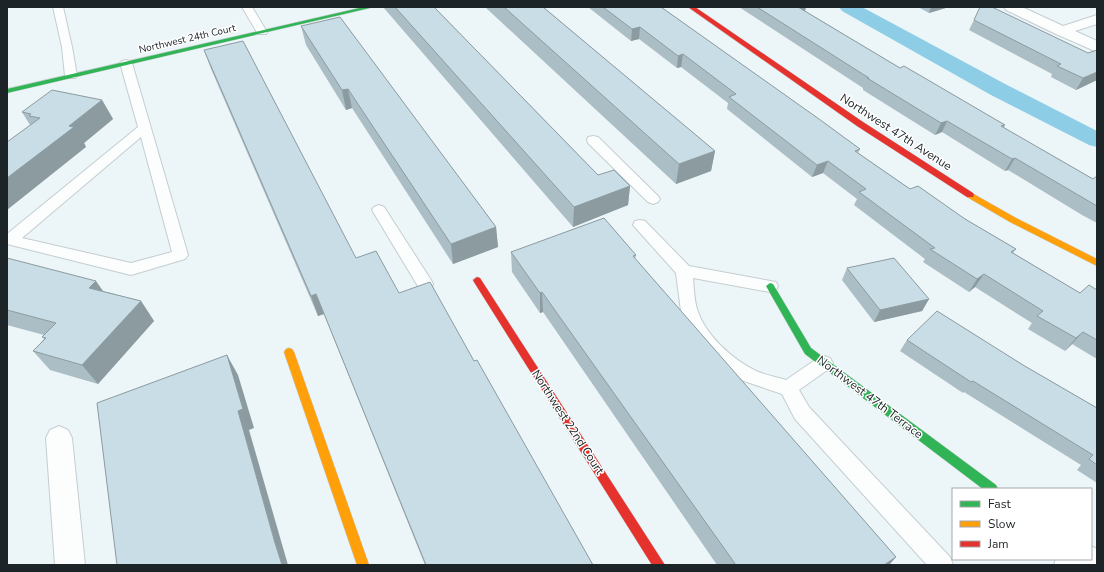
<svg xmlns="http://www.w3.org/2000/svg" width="1104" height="572" font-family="'Nunito Sans',sans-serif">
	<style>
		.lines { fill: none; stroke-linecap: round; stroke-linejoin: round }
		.canal { fill: #8dcee6; fill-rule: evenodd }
		.lane-casing { stroke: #c5cdd0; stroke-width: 2 }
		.street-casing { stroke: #c5cdd0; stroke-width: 2 }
		.fast-casing { stroke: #c5cdd0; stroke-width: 1 }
		.slow-casing { stroke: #c5cdd0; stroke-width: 1 }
		.jam-casing { stroke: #c5cdd0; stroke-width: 1 }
		.lane { fill: #fcfefe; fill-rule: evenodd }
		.street { fill: #fcfefe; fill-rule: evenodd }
		.fast { fill: #30b455; fill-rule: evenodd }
		.slow { fill: #ff9f0a; fill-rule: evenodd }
		.jam { fill: #e5322d; fill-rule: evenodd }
		.wall { fill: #acbec5 }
		.shaded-wall { fill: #8c9ba0 }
		.building { fill: #c8dde5; stroke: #8c9ba0 }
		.labels { text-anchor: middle; stroke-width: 3; stroke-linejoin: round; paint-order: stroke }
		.far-street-label { font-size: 10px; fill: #1c2427; stroke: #fff }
		.street-label { font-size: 12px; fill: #1c2427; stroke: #fff }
	</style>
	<rect width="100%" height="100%" fill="#ecf5f8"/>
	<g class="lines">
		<path class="canal" d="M839,7H862L1007,85L1097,131V147L1089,145L991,95L842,11Z"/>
		<g class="lane-casing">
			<path id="lane" d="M53,7H63L72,47L77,76L75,78H67L65,76L62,47Z
				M242,7H252L267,32L266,34H258Z
				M126,60L130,61L132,63L188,255L185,259L131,275L7,244V234L138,127L120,63L122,61ZM141,137L172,252L131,263L22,238Z
				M593,136L598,137L658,196L660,199L658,202L653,204L648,202L588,143L587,140L588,137Z
				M379,205L384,207L431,280L433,284L431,288L425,290L419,288L372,210L374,207Z
				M640,220L645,221L689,266L776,282L778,286L776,290L770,292L693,278C694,288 694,299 697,309C705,335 732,359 756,371C765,375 776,377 786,380L818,358L824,356L830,358L833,363L830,368L799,390L809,407L950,557L953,565H927L795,419L782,394L744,381L726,370L708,353L693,334L681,311L676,273L633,225L635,221Z"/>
		</g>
		<g class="street-casing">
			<path id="street" d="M1004,7H1022L1063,26L1097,15V24L1075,31L1097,41V52L1056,34L1006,10Z
				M59,426L68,430L72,438L85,565H55L46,438L50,430Z
				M1091,546L1097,549V565H1054L1056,559H1091Z"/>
		</g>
		<g class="fast-casing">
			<path id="fast" d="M364,7H374L7,93V89Z
				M770,283L773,284L811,348L996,485L998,489H983L805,354L766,286Z"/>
		</g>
		<g class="slow-casing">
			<path id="slow" d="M970,192L1016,218L1097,259V266L1010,222L967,197L966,195Z
				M289,348L292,349L294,352L369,565H357L284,352L286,349Z"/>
		</g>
		<g class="jam-casing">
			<path id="jam" d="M688,7H695L863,122L973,193L974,195L973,197H967L857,126Z
				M477,277L480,278L665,565H652L474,282L473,280Z"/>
		</g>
		<use href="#lane" class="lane"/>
		<use href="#street" class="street"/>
		<use href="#fast" class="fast"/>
		<use href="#slow" class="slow"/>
		<use href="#jam" class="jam"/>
	</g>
	<path class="wall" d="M383,7H434L598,175L630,186L628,205L573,227Z
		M485,7H543L715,151L711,171L676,184Z
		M588,7H661L860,149L858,153L910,189L965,219L1016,249L1013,253L1080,293L1097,290V359L1072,344L1065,351L1028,329L1032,323L975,287L969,292L923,262L925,259L854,205L857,199L823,173L812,177L727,109L728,103L681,67L677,68L639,39L631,41Z
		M739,7H806L805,11L900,68L1005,125L1004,128L1093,179L1097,176V223L1082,215L1008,170L1005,171L942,132L935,135L863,90V88Z
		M918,7H949L929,13Z
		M974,20L1097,80L1076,90L1051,77L1052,74L969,30Z
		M301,26L496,227L498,247L453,264L352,108L346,110L306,45Z
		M204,50L356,258L399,293L474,361L593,565H425L324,314L318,316L211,69Z
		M102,100L113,119L84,143L86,147L30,125L22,112Z
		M511,252L636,255L635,259L896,557L889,565H717L543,312L540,313L512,272Z
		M7,258L103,291L141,301L154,321L98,384L50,370L33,351L44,339L42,337L44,335L7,325Z
		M847,268L929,299L922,311L874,322L842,280Z
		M907,340L1023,365L1097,408V483L1077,470L1081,465L964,392L963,393L900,351Z"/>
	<path class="shaded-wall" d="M797,7H806L804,14Z
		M931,7H949L929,13Z
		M640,27L639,39L631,41L632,29Z
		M683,54L681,67L677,68L678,56Z
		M1097,72V80L1076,90L1083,78Z
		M348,89L352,108L346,110L342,90Z
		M102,100L113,119L84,143L86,147L7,210V178L69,126Z
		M947,121L942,132L935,135L941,123Z
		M715,151L711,171L676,184L679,164Z
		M1015,158L1008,170L1005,171L1012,159Z
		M828,161L823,173L812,177L817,165Z
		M630,186L628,205L573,227L574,207Z
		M496,227L498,247L453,264L451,244Z
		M984,274L975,287L969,292L977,279Z
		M96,281L110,301L89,288Z
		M542,292L543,312L540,313V293Z
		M316,294L324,314L318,316L311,296Z
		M929,299L922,311L874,322L880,310Z
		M141,301L154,321L98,384L82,365Z
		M1083,332L1072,344L1065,351L1076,338Z
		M227,355L238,375L254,428L249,430L288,565H282L275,543L238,411Z
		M896,557L889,565H884Z"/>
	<path class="building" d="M395,7H434L598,175L614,170L630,186L574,207Z
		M504,7H543L715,151L679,164Z
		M603,7H661L819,119L860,149L855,151L910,189L918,186L965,219L1016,249L1011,252L1080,293L1089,285L1097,290V340L1083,332L1076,338L1037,316L1043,311L984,274L977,279L930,249L935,248L859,192L866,189L828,161L817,165L729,97L736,94L683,54L678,56L640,27L632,29Z
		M757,7H798L900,68L904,66L1005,125L1001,126L1093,179L1097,176V206L1015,158L1012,159L947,121L941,123L867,78H869Z
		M980,7H992L1088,53L1097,50V72L1083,78L1057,66L1061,64L974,20Z
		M340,17L496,227L451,244L348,89L342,90L301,26Z
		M243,41L356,258L376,251L399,293L430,282L474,361L477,360L593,565H426L316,294L311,296L204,50Z
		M52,90L102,100L69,126L74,127L7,178V142L40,118L29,116L31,114L22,112Z
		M604,218L636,255L633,256L896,557L884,565H736L542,292L540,293L511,252Z
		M7,258L96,281L89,288L141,301L82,365L33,351L46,338L42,337L56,323L7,310Z
		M894,258L929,299L880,310L847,268Z
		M937,311L1023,365L1097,408V465L1089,459L1093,455L973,381L971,382L907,340Z
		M227,355L243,409L238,411L275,543L282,565H117L97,403Z"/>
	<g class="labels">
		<g class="far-street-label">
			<text transform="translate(187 38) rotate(-13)" y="4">Northwest 24th Court</text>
		</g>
		<g class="street-label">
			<text transform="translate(896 132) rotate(33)" y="4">Northwest 47th Avenue</text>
			<text transform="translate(870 397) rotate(37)" y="4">Northwest 47th Terrace</text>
			<text transform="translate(568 422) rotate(57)" y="4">Northwest 22nd Court</text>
		</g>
	</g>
	<rect width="1104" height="572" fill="none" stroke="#1c2427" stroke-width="16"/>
	<rect x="952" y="488" width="140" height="72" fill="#ffffff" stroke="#a4a7a9"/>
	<rect x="960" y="501" width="20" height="6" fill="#30b455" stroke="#a4a7a9"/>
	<text x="988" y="508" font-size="12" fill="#1c2427">Fast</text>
	<rect x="960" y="521" width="20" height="6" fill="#ff9f0a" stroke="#a4a7a9"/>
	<text x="988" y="528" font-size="12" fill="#1c2427">Slow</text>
	<rect x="960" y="541" width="20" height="6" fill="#e5322d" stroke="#a4a7a9"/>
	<text x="988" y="548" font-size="12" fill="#1c2427">Jam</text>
</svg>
